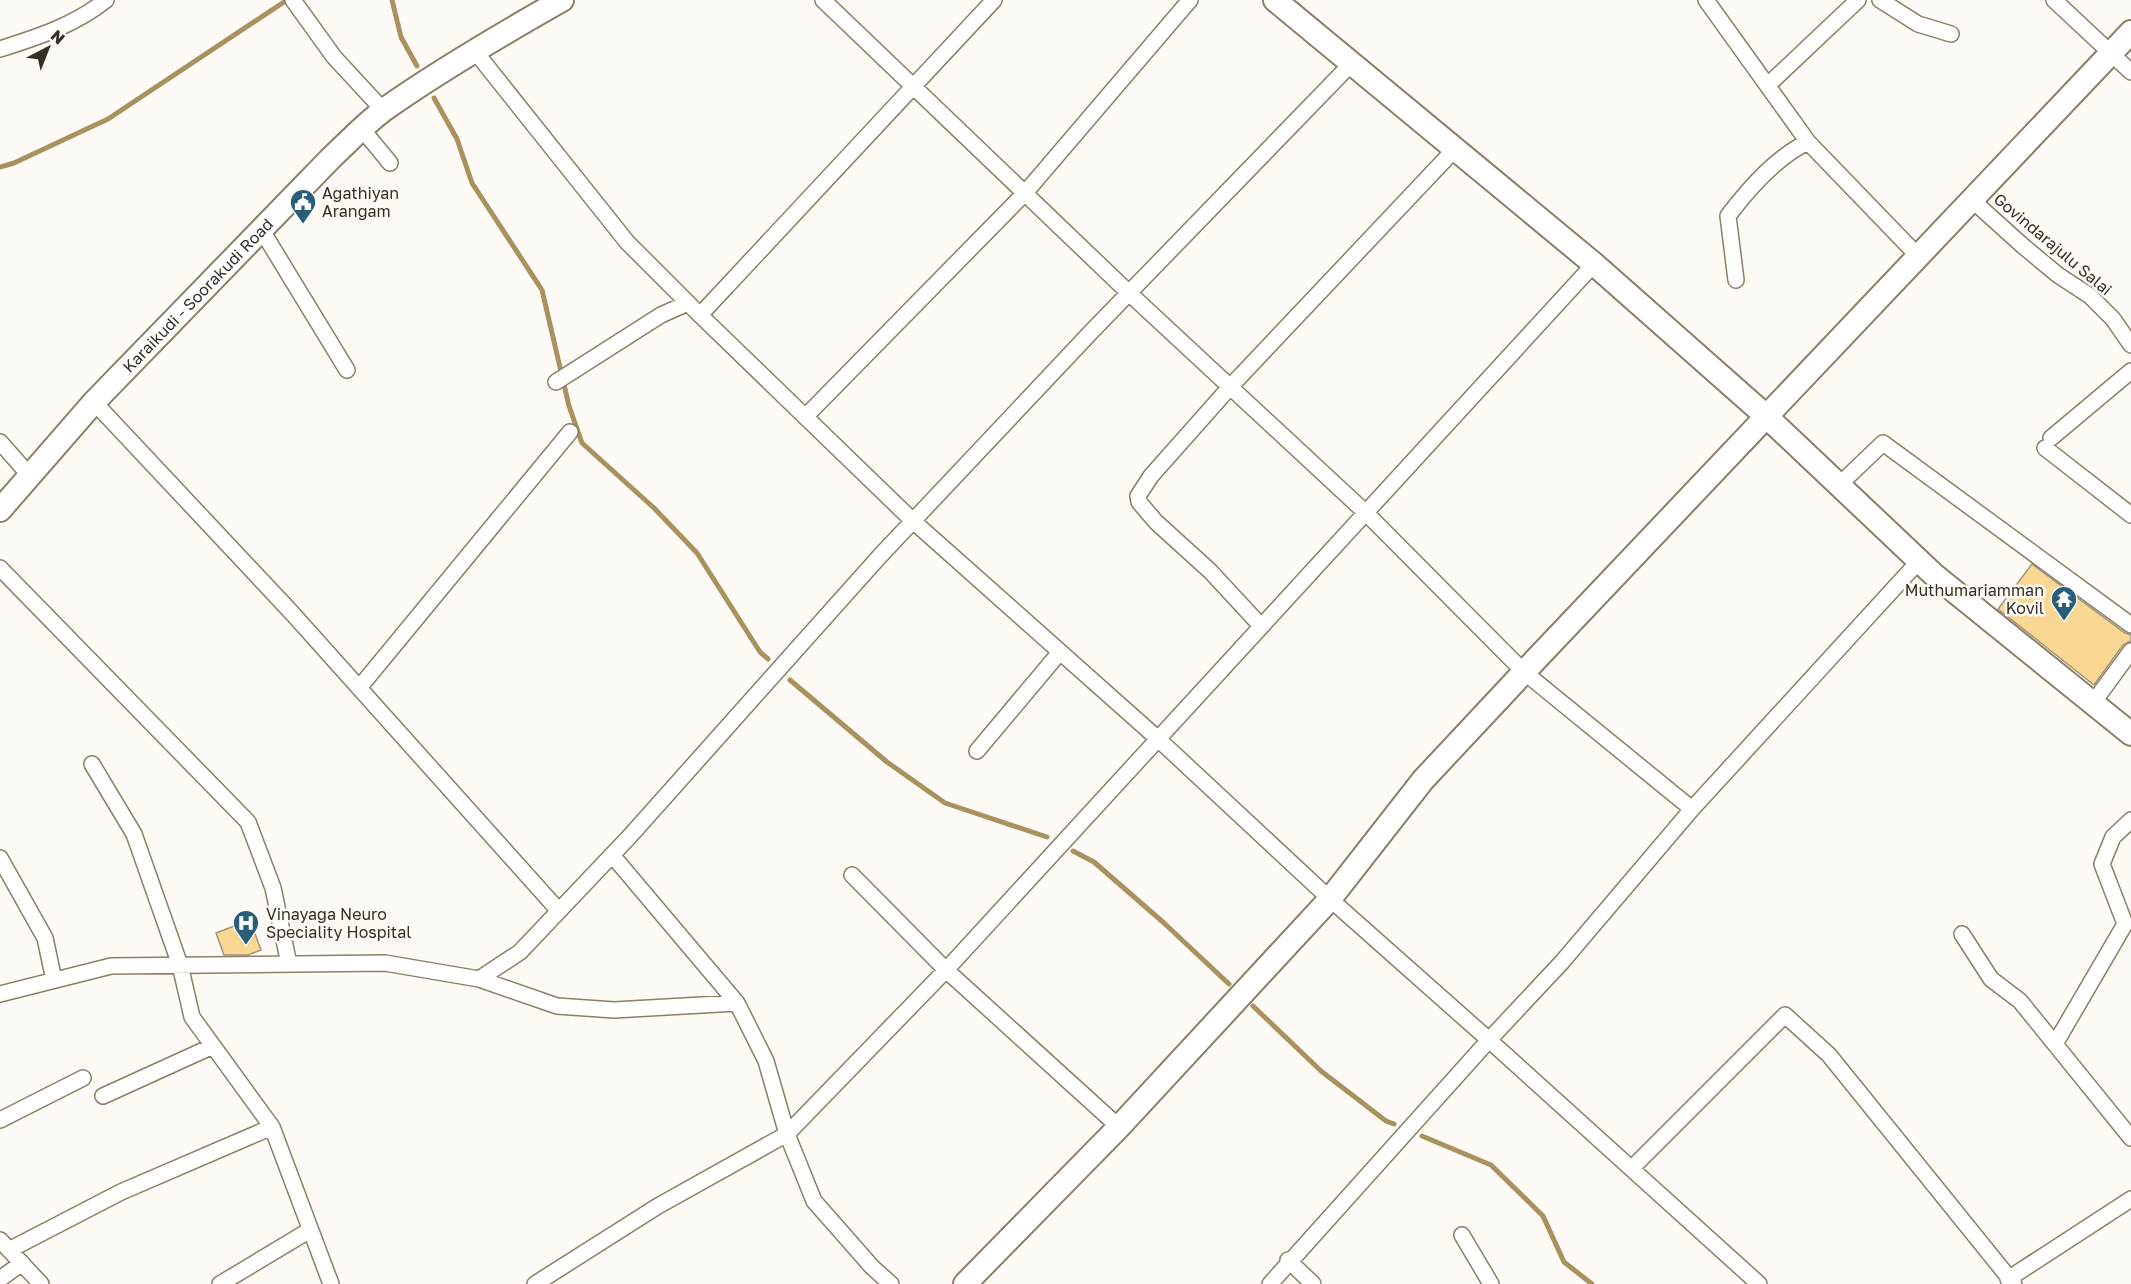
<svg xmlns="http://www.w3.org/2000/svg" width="2131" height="1284" font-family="'Golos Text',sans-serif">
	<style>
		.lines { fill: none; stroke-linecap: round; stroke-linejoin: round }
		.stream { stroke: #aa925f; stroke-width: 5 }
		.building { fill: #fad893; stroke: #9f937a; stroke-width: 1.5 }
		.street-casing { stroke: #8b7f67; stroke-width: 18 }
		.secondary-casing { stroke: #8b7f67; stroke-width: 26 }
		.street { stroke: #fff; stroke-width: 15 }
		.secondary { stroke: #fff; stroke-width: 22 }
		.labels { text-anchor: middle; stroke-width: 5; stroke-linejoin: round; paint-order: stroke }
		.poi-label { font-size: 16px; fill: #342f25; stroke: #fefbf6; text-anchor: start }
		.street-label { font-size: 16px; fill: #342f25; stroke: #fefbf6 }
	</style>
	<rect width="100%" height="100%" fill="#fefbf6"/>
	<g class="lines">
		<path class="stream" d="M392,0L401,37L417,66
			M434,98L457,139L472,183L542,290L569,406L582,443L654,508L697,553L760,652L768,659
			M0,167L14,163L108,119L287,0
			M790,680L887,762L945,803L1047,837
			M1073,851L1094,862L1164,923L1229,984
			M1253,1006L1321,1071L1386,1121L1394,1124
			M1422,1136L1491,1165L1543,1216L1564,1262L1592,1284"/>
	</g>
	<path class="building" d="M2032,564L2125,633L2131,635V641L2123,645L2094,685L1998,609Z
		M250,920L261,950L248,955H224L216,933Z"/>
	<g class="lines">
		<g class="street-casing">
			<path id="street" d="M293,0L334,57L383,110
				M823,0L1129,293L1365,512L1524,672L1692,809
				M1706,0L1808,142L1918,256
				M1880,0L1918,24L1951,34
				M2054,0L2131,72
				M0,49C38,37 75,25 106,0
				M474,50L627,242L700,315L913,521L1157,738L1330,899L1489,1040L1759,1284
				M1768,85L1858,0
				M367,124V135L390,163
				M1972,200L2023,246L2058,275L2090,296L2113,319L2131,345
				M261,229L347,370
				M1736,280L1728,216C1749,188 1776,157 1808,142
				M700,315L994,0
				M556,382L661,315L688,303
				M94,402L292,613L559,911
				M805,417L1025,193L1190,0
				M2051,438L2131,371
				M0,442L30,476
				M2045,448L2131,515
				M1839,485L1883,443L2131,625
				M0,568L248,822L273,888L289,964
				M1261,626L1210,571L1156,522L1139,502L1138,496L1151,476L1230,387L1455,149
				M359,688L570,432
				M2093,703L2131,651
				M977,751L1060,652
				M92,764L134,834L180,965L192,1017L272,1127L331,1284
				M612,855L737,1003L766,1061L787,1134L814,1201L872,1267L891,1284
				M0,858L45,938L54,980
				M852,875L946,970L1119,1127
				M1962,934L1991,979L2020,1001L2131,1138
				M479,979L557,1006L614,1010L737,1003
				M0,994L111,966L385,963L479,979L520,952L630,836L879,557L1092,331L1352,63
				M2055,1044L2125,924L2102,864L2113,837L2131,820
				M103,1096L213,1046
				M0,1120L83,1078
				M1632,1168L1785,1015L1829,1055L2014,1284
				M1462,1235L1491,1284
				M0,1240L41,1284
				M9,1250L121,1192L272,1127
				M1288,1260L1313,1284
				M0,1279L22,1263
				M2008,1279L2131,1199
				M220,1284L310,1230
				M535,1284L658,1206L787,1134L946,970L1594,264
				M1270,1284L1489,1040L1562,962L1692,809L1919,561"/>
		</g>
		<g class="secondary-casing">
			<g id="secondary">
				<path d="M1275,0L1594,264L1766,416L1933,574L2131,734"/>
				<path id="s1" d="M0,510L94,402L331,158C348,142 366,123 385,109C442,69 502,34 562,0"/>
				<path d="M965,1284L1119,1127L1330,899L1423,780L1524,672L2131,32"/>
			</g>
		</g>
		<use href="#street" class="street"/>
		<use href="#secondary" class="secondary"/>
	</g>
	<defs>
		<g id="civic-pin" transform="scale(1.35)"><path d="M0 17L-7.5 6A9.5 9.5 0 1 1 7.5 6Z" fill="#295e7a" stroke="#fefbf6"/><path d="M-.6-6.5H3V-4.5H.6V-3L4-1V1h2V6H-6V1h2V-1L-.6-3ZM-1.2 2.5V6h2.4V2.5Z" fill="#fff"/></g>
		<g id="temple-pin" transform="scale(1.35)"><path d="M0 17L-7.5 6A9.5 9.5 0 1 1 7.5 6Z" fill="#295e7a" stroke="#fefbf6"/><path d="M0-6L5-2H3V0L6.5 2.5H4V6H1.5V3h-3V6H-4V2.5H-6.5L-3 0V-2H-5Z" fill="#fff"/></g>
		<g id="hospital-pin" transform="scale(1.35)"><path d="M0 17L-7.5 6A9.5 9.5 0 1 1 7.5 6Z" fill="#295e7a" stroke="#fefbf6"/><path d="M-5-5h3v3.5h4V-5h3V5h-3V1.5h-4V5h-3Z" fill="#fff"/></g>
	</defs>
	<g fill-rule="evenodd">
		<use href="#civic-pin" x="303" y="202"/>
		<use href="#temple-pin" x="2064" y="599"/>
		<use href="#hospital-pin" x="246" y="923"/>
	</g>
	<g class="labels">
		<g class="poi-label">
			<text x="322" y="199">Agathiyan<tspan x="322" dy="18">Arangam</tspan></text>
			<text x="2044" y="596" text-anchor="end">Muthumariamman<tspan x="2044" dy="18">Kovil</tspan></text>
			<text x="266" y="920">Vinayaga Neuro<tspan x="266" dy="18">Speciality Hospital</tspan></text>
		</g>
		<g class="street-label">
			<text transform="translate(2053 244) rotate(40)" y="6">Govindarajulu Salai</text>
			<text dy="6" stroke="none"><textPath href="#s1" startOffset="292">Karaikudi - Soorakudi Road</textPath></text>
		</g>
	</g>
	<g transform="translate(48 48) rotate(42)" stroke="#fefbf6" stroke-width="4.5" paint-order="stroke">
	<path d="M0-4.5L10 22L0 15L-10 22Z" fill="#342f25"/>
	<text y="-9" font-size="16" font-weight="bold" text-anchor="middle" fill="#342f25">N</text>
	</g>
</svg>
